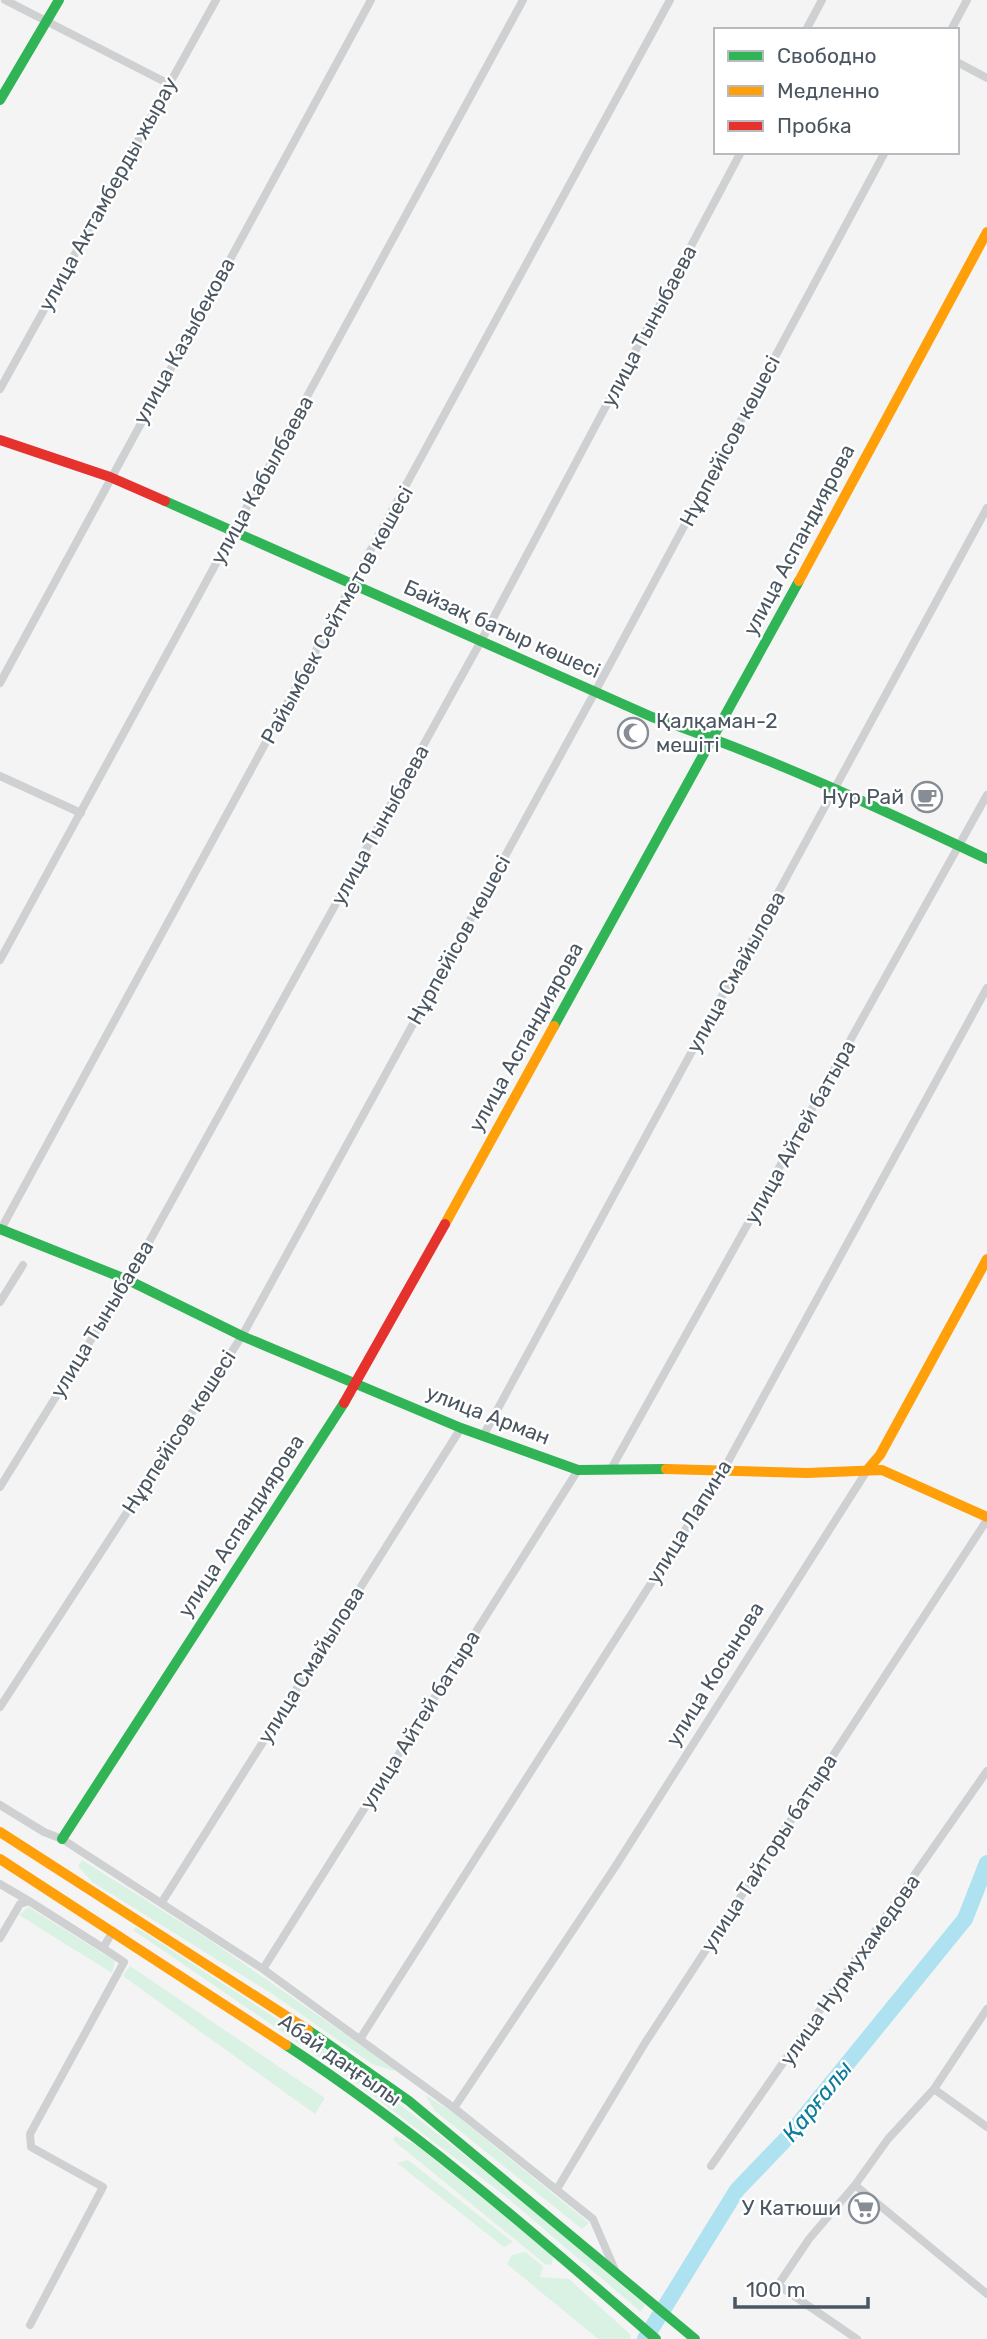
<svg xmlns="http://www.w3.org/2000/svg" width="987" height="2339" font-family="Rubik,sans-serif">
	<style>
		.green { fill: #d9f2e3 }
		.lines { fill: none; stroke-linecap: round; stroke-linejoin: round }
		.river { stroke: #aee2f0; stroke-width: 16 }
		.street { stroke: #ced0d2; stroke-width: 8 }
		.fast { stroke: #30b455; stroke-width: 10 }
		.slow { stroke: #ff9f0a; stroke-width: 10 }
		.jam { stroke: #e5322d; stroke-width: 10 }
		.labels { text-anchor: middle; stroke-width: 5; stroke-linejoin: round; paint-order: stroke }
		.street-label { font-size: 21px; fill: #4a5661; stroke: #fff }
		.poi-label { font-size: 21px; fill: #4a5661; stroke: #fff; text-anchor: end }
		.water-label { font-size: 23px; font-style: italic; fill: #0c7c9b; stroke: #fff }
	</style>
	<rect width="100%" height="100%" fill="#f4f4f4"/>
	<path class="green" d="M82,1860L211,1941L395,2069L394,2071L372,2064L271,1993L92,1882L78,1866Z
		M28,1907L115,1961L112,1973L19,1915Z
		M136,1927L357,2071L509,2190L645,2305L641,2312L504,2195L351,2079L133,1930Z
		M130,1966L325,2098L315,2114L123,1976Z
		M425,2095L451,2111L589,2223L582,2229L435,2111Z
		M395,2136L416,2145L554,2256L551,2265L545,2264L393,2140Z
		M408,2160L513,2242L504,2247L397,2163Z
		M525,2252L543,2266L540,2277L569,2279L631,2335L630,2339H598L507,2264L512,2255Z"/>
	<g class="lines">
		<path class="river" d="M645,2339L737,2190L786,2139L965,1919L987,1863"/>
		<path class="street" d="M5,0L169,84
			M806,30L822,0
			M951,30L967,0
			M957,62L987,78
			M0,389L216,0
			M0,683L371,0
			M0,776L81,813
			M0,960L523,0
			M1,1229L670,0
			M0,1302L23,1265
			M483,1436L987,508
			M611,1469L987,795
			M0,1487L128,1280L481,641L741,152
			M0,1707L242,1336L595,692L885,152
			M0,1805L44,1832L62,1839L263,1969L454,2108L593,2219L615,2270
			M0,1884L29,1901
			M162,1902L461,1428
			M0,1938L20,1904L29,1901L103,1948L113,1931
			M263,1969L578,1470
			M360,2039L724,1469L987,988
			M934,2089L987,2127
			M454,2108L615,1867L868,1469
			M711,2166L987,1771
			M855,2185L987,2294
			M557,2189L645,2043L987,1520
			M30,2325L103,2187L31,2147L30,2134L124,1962L103,1948
			M857,2339L778,2285L809,2239L855,2185L888,2139L934,2089L987,2009"/>
		<path class="fast" d="M0,100L59,0
			M165,501L652,717C767,756 877,807 987,859
			M554,1026L799,581
			M0,1229L128,1280L242,1336L461,1428L578,1470L666,1469
			M62,1839L344,1403
			M308,2030L409,2101L695,2339
			M286,2045C419,2132 537,2236 656,2339"/>
		<path class="slow" d="M799,581L987,232
			M445,1224L554,1026
			M666,1469L807,1473L882,1470L987,1517
			M868,1469L880,1455L987,1259
			M0,1832L308,2030
			M0,1859L286,2045"/>
		<path class="jam" d="M0,440L110,477L165,501
			M344,1403L445,1224"/>
	</g>
	<defs>
		<g id="mosque-ring" transform="scale(1.575)"><circle r="9.5" fill="#fff" stroke="#868d94" stroke-width="1.5"/><path d="M3.5-4.9A6 6 0 1 0 3.5 4.9A5 5 0 1 1 3.5-4.9Z" fill="#868d94"/></g>
		<g id="cafe-ring" transform="scale(1.575)"><circle r="9.5" fill="#fff" stroke="#868d94" stroke-width="1.5"/><path d="M-5.5-4.5H6V0H3Q3 3.5 0 3.5H-2.5Q-5.5 3.5-5.5 0ZM3-3.2v2h1.7v-2ZM-6 4.5H4V6H-6Z" fill="#868d94"/></g>
		<g id="supermarket-ring" transform="scale(1.575)"><circle r="9.5" fill="#fff" stroke="#868d94" stroke-width="1.5"/><path d="M-6-5.5h2.5l.6 2H6L4.5 2H-2.5L-4.4-4H-6ZM-1.5 3.2a1.3 1.3 0 1 0 .1 0ZM3 3.2a1.3 1.3 0 1 0 .1 0Z" fill="#868d94"/></g>
	</defs>
	<g fill-rule="evenodd">
		<use href="#mosque-ring" x="633" y="733"/>
		<use href="#cafe-ring" x="927" y="797"/>
		<use href="#supermarket-ring" x="864" y="2208"/>
	</g>
	<g class="labels">
		<g class="street-label">
			<text transform="translate(108 194) rotate(-61)" y="7">улица Актамберды жырау</text>
			<text transform="translate(649 326) rotate(-62)" y="7">улица Тыныбаева</text>
			<text transform="translate(184 341) rotate(-61)" y="7">улица Казыбекова</text>
			<text transform="translate(730 441) rotate(-62)" y="7">Нұрпейісов көшесі</text>
			<text transform="translate(262 480) rotate(-61)" y="7">улица Кабылбаева</text>
			<text transform="translate(799 540) rotate(-62)" y="7">улица Аспандиярова</text>
			<text transform="translate(337 615) rotate(-61)" y="7">Райымбек Сейтметов көшесі</text>
			<text transform="translate(502 629) rotate(24)" y="7">Байзақ батыр көшесі</text>
			<text transform="translate(380 825) rotate(-61)" y="7">улица Тыныбаева</text>
			<text transform="translate(459 940) rotate(-61)" y="7">Нұрпейісов көшесі</text>
			<text transform="translate(736 972) rotate(-61)" y="7">улица Смайылова</text>
			<text transform="translate(526 1037) rotate(-61)" y="7">улица Аспандиярова</text>
			<text transform="translate(800 1132) rotate(-61)" y="7">улица Айтей батыра</text>
			<text transform="translate(102 1319) rotate(-59)" y="7">улица Тыныбаева</text>
			<text transform="translate(488 1415) rotate(21)" y="7">улица Арман</text>
			<text transform="translate(179 1432) rotate(-57)" y="7">Нұрпейісов көшесі</text>
			<text transform="translate(689 1522) rotate(-58)" y="7">улица Лапина</text>
			<text transform="translate(241 1526) rotate(-57)" y="7">улица Аспандиярова</text>
			<text transform="translate(311 1665) rotate(-58)" y="7">улица Смайылова</text>
			<text transform="translate(715 1674) rotate(-58)" y="7">улица Косынова</text>
			<text transform="translate(420 1720) rotate(-58)" y="7">улица Айтей батыра</text>
			<text transform="translate(769 1853) rotate(-57)" y="7">улица Тайторы батыра</text>
			<text transform="translate(850 1970) rotate(-55)" y="7">улица Нурмухамедова</text>
			<text transform="translate(340 2060) rotate(35)" y="7">Абай даңғылы</text>
		</g>
		<g class="poi-label">
			<text x="656" y="728" text-anchor="start">Қалқаман-2<tspan x="656" dy="24">мешіті</tspan></text>
			<text x="904" y="804">Нур Рай</text>
			<text x="841" y="2215">У Катюши</text>
		</g>
		<g class="water-label">
			<text transform="translate(817 2101) rotate(-51)" y="8">Қарғалы</text>
		</g>
	</g>
	<rect x="714" y="28" width="245" height="126" fill="#ffffff" stroke="#b7bbc0" stroke-width="2"/>
	<rect x="728" y="51" width="35" height="10" fill="#30b455" stroke="#b7bbc0" stroke-width="2"/>
	<text x="777" y="63" font-size="21" fill="#4a5661">Свободно</text>
	<rect x="728" y="86" width="35" height="10" fill="#ff9f0a" stroke="#b7bbc0" stroke-width="2"/>
	<text x="777" y="98" font-size="21" fill="#4a5661">Медленно</text>
	<rect x="728" y="121" width="35" height="10" fill="#e5322d" stroke="#b7bbc0" stroke-width="2"/>
	<text x="777" y="133" font-size="21" fill="#4a5661">Пробка</text>
	<path d="M735 2297v10h133v-10" fill="none" stroke="#4a5661" stroke-width="3.5"/>
	<text x="746" y="2297" font-size="21" fill="#4a5661" stroke="#ffffff" stroke-width="5" paint-order="stroke">100 m</text>
</svg>
